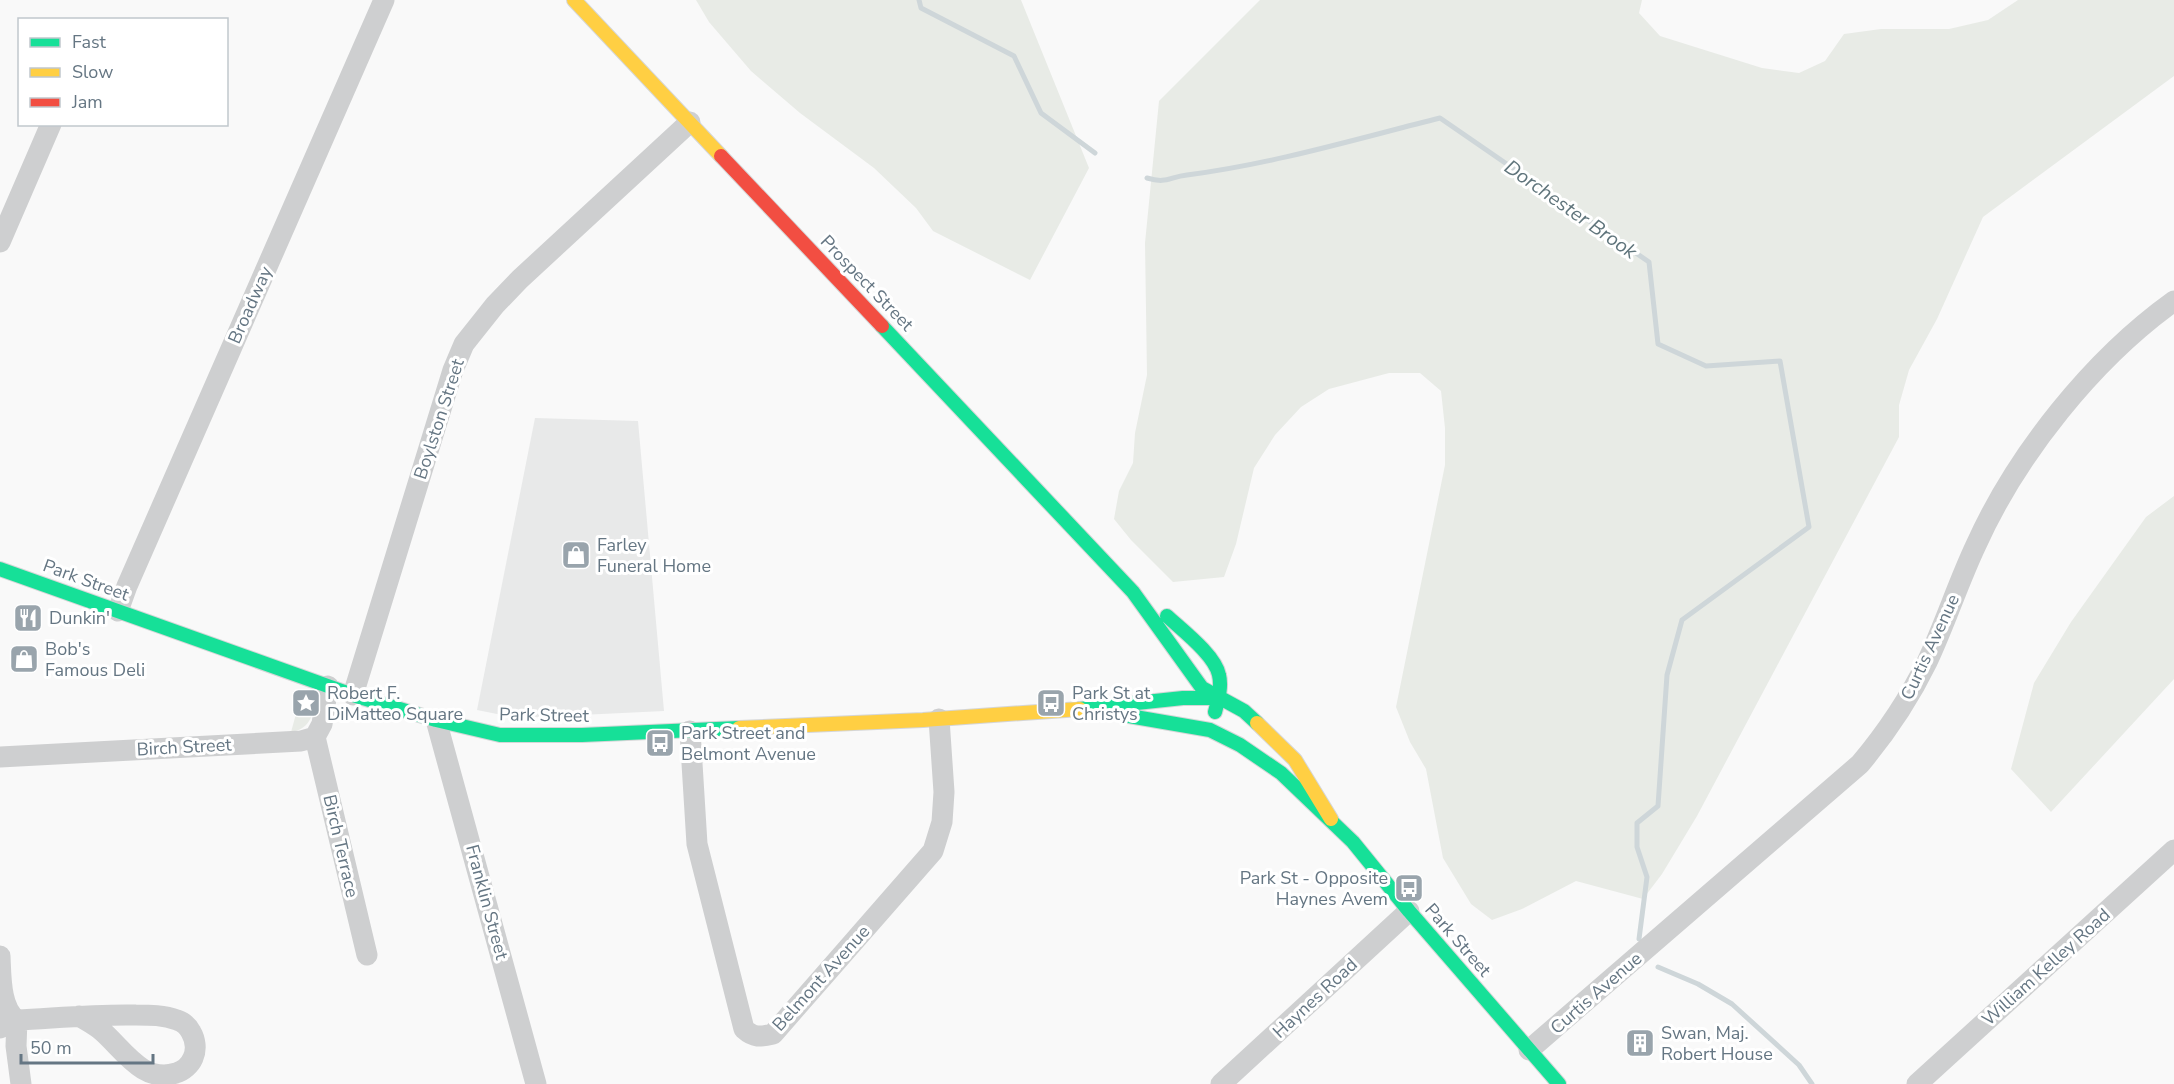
<svg xmlns="http://www.w3.org/2000/svg" width="2174" height="1084" font-family="'Nunito Sans',sans-serif">
	<style>
		.built { fill: #e8e9e9 }
		.green { fill: #e8ebe6 }
		.lines { fill: none; stroke-linecap: round; stroke-linejoin: round }
		.stream { stroke: #ced6d9; stroke-width: 5 }
		.fast-casing { stroke: #d5d6d7; stroke-width: 16 }
		.slow-casing { stroke: #d5d6d7; stroke-width: 16 }
		.jam-casing { stroke: #d5d6d7; stroke-width: 16 }
		.street { stroke: #cecfd0; stroke-width: 21 }
		.fast { stroke: #16e098; stroke-width: 14 }
		.slow { stroke: #ffcf43; stroke-width: 14 }
		.jam { stroke: #f24e42; stroke-width: 14 }
		.labels { text-anchor: middle; stroke-width: 6; stroke-linejoin: round; paint-order: stroke }
		.street-label { font-size: 18px; fill: #657683; stroke: #fff }
		.poi-label { font-size: 18px; fill: #657683; stroke: #fff; text-anchor: start }
		.water-label { font-size: 20px; font-style: italic; fill: #60757c; stroke: #fff }
	</style>
	<rect width="100%" height="100%" fill="#f9f9f9"/>
	<path class="built" d="M535,418L638,421L664,711L539,717L507,716L477,710Z"/>
	<path class="green" d="M696,0H1021L1089,168L1030,280L933,231L916,208L874,168L800,113L751,71L709,22Z
		M1260,0H1642L1639,13L1660,36L1762,68L1799,73L1825,61L1844,34L1881,29H1949L1988,20L2018,0H2174V76L1983,217L1937,319L1909,370L1899,405V437L1697,816L1662,874L1643,899L1576,881L1522,909L1492,920L1471,904L1443,858L1426,769L1410,742L1396,707L1445,465V428L1441,391L1420,373H1389L1329,389L1301,407L1275,435L1254,468L1236,544L1224,577L1173,582L1131,540L1114,519L1119,491L1133,463L1135,433L1147,375L1145,243L1159,101Z
		M2174,496V679L2051,812L2011,769L2034,683L2071,622L2146,517Z
		M301,696L316,702C312,717 309,729 291,732Z"/>
	<g class="lines">
		<path class="stream" d="M919,0L921,8L1014,56L1041,113L1095,153
			M1147,178C1167,184 1169,177 1187,175C1273,164 1356,139 1440,118L1649,262L1658,344L1706,366L1780,361L1809,527L1682,620L1667,675L1658,806L1637,823V847L1647,877L1639,939
			M1658,967L1698,984L1732,1004L1799,1065L1812,1084"/>
		<g class="fast-casing">
			<path id="fast" d="M882,326L1133,592L1202,688L1244,711L1257,723
				M0,569L353,695L436,720L500,735H582L739,728
				M1167,616C1182,630 1215,655 1219,675C1222,687 1218,700 1215,712
				M1080,709L1183,698H1219
				M1129,716L1210,730L1240,745L1281,773L1353,842L1409,911L1559,1084"/>
		</g>
		<g class="slow-casing">
			<path id="slow" d="M574,0L721,156
				M1257,723L1295,760L1331,819
				M739,728L923,720L1080,709"/>
		</g>
		<g class="jam-casing">
			<path id="jam" d="M721,156L882,326"/>
		</g>
		<path class="street" d="M0,242L51,124
			M118,611L127,586L384,0
			M353,695L453,370L464,344L495,305L520,279L690,122
			M436,720L536,1084
			M690,731L697,844L744,1029C754,1038 760,1037 773,1034L933,851L942,822L944,792L939,719
			M315,737L367,955
			M0,757L301,741L315,737L322,724L328,686
			M0,956C1,976 0,1008 17,1020C57,1018 96,1014 136,1015C150,1015 164,1015 177,1020C183,1022 188,1026 191,1032C195,1039 197,1049 193,1058C190,1065 183,1071 176,1073C143,1084 123,1049 102,1031C95,1025 87,1021 79,1016
			M0,1028L17,1020L16,1046L21,1084
			M1529,1050L1860,764C1886,733 1909,699 1927,662C1945,624 1958,583 1976,545C2017,454 2093,359 2174,301
			M1221,1084L1409,911
			M1917,1084L2174,850"/>
		<use href="#fast" class="fast"/>
		<use href="#slow" class="slow"/>
		<use href="#jam" class="jam"/>
	</g>
	<defs>
		<g id="shop-square" transform="scale(1.5)"><rect x="-9" y="-9" width="18" height="18" rx="4" fill="#99a4ac" stroke="#fff"/><path d="M-5-2.5h2.3a2.7 3.5 0 0 1 5.4 0H5L5.5 6h-11ZM-1.5-2.5h3a1.5 2.3 0 0 0-3 0Z" fill="#fff"/></g>
		<g id="restaurant-square" transform="scale(1.5)"><rect x="-9" y="-9" width="18" height="18" rx="4" fill="#99a4ac" stroke="#fff"/><path d="M-5-6h1v4h1v-4h1v4h1v-4h1v5L-1.5 .5V6h-2V.5L-5-1ZM5-6V6H3V1.5H1.5Q1.5-4 5-6Z" fill="#fff"/></g>
		<g id="sight-square" transform="scale(1.5)"><rect x="-9" y="-9" width="18" height="18" rx="4" fill="#99a4ac" stroke="#fff"/><path d="M0-6L1.8-2.2L6-1.7L2.9 1.2L3.7 5.4L0 3.3L-3.7 5.4L-2.9 1.2L-6-1.7L-1.8-2.2Z" fill="#fff"/></g>
		<g id="bus-square" transform="scale(1.5)"><rect x="-9" y="-9" width="18" height="18" rx="4" fill="#99a4ac" stroke="#fff"/><path d="M-5-6H5V4H4V6H2V4H-2V6H-4V4H-5ZM-3.5-4V0h7V-4ZM-3.5 1.2v1.5H-2V1.2ZM2 1.2v1.5H3.5V1.2Z" fill="#fff"/></g>
		<g id="building-square" transform="scale(1.5)"><rect x="-9" y="-9" width="18" height="18" rx="4" fill="#99a4ac" stroke="#fff"/><path d="M-4-6H4V6H1V3H-1V6H-4ZM-2.5-4.3h1.7v1.8h-1.7ZM.8-4.3h1.7v1.8H.8ZM-2.5-1h1.7V.8h-1.7ZM.8-1h1.7V.8H.8Z" fill="#fff"/></g>
	</defs>
	<g fill-rule="evenodd">
		<use href="#shop-square" x="576" y="555"/>
		<use href="#restaurant-square" x="28" y="618"/>
		<use href="#shop-square" x="24" y="659"/>
		<use href="#sight-square" x="306" y="703"/>
		<use href="#bus-square" x="1051" y="703"/>
		<use href="#bus-square" x="660" y="743"/>
		<use href="#bus-square" x="1409" y="888"/>
		<use href="#building-square" x="1640" y="1043"/>
	</g>
	<g class="labels">
		<g class="street-label">
			<text transform="translate(867 283) rotate(46)" y="6">Prospect Street</text>
			<text transform="translate(250 305) rotate(-66)" y="6">Broadway</text>
			<text transform="translate(439 419) rotate(-72)" y="6">Boylston Street</text>
			<text transform="translate(86 580) rotate(20)" y="6">Park Street</text>
			<text transform="translate(1930 647) rotate(-65)" y="6">Curtis Avenue</text>
			<text transform="translate(544 715) rotate(1)" y="6">Park Street</text>
			<text transform="translate(184 747) rotate(-3)" y="6">Birch Street</text>
			<text transform="translate(341 846) rotate(77)" y="6">Birch Terrace</text>
			<text transform="translate(487 902) rotate(75)" y="6">Franklin Street</text>
			<text transform="translate(1458 940) rotate(49)" y="6">Park Street</text>
			<text transform="translate(2046 967) rotate(-42)" y="6">William Kelley Road</text>
			<text transform="translate(821 978) rotate(-48)" y="6">Belmont Avenue</text>
			<text transform="translate(1596 993) rotate(-41)" y="6">Curtis Avenue</text>
			<text transform="translate(1315 998) rotate(-43)" y="6">Haynes Road</text>
		</g>
		<g class="poi-label">
			<text x="597" y="551">Farley<tspan x="597" dy="21">Funeral Home</tspan></text>
			<text x="49" y="624">Dunkin'</text>
			<text x="45" y="655">Bob's<tspan x="45" dy="21">Famous Deli</tspan></text>
			<text x="327" y="699">Robert F.<tspan x="327" dy="21">DiMatteo Square</tspan></text>
			<text x="1072" y="699">Park St at<tspan x="1072" dy="21">Christys</tspan></text>
			<text x="681" y="739">Park Street and<tspan x="681" dy="21">Belmont Avenue</tspan></text>
			<text x="1388" y="884" text-anchor="end">Park St - Opposite<tspan x="1388" dy="21">Haynes Avem</tspan></text>
			<text x="1661" y="1039">Swan, Maj.<tspan x="1661" dy="21">Robert House</tspan></text>
		</g>
		<g class="water-label">
			<text transform="translate(1571 209) rotate(35)" y="7">Dorchester Brook</text>
		</g>
	</g>
	<rect x="18" y="18" width="210" height="108" fill="#ffffff" stroke="#c1c8cd" stroke-width="1.5"/>
	<rect x="30" y="38" width="30" height="9" fill="#16e098" stroke="#c1c8cd" stroke-width="1.5"/>
	<text x="72" y="48" font-size="18" fill="#657683">Fast</text>
	<rect x="30" y="68" width="30" height="9" fill="#ffcf43" stroke="#c1c8cd" stroke-width="1.5"/>
	<text x="72" y="78" font-size="18" fill="#657683">Slow</text>
	<rect x="30" y="98" width="30" height="9" fill="#f24e42" stroke="#c1c8cd" stroke-width="1.5"/>
	<text x="72" y="108" font-size="18" fill="#657683">Jam</text>
	<path d="M21 1054v9h132v-9" fill="none" stroke="#657683" stroke-width="3"/>
	<text x="30" y="1054" font-size="18" fill="#657683" stroke="#ffffff" stroke-width="4.5" paint-order="stroke">50 m</text>
</svg>
